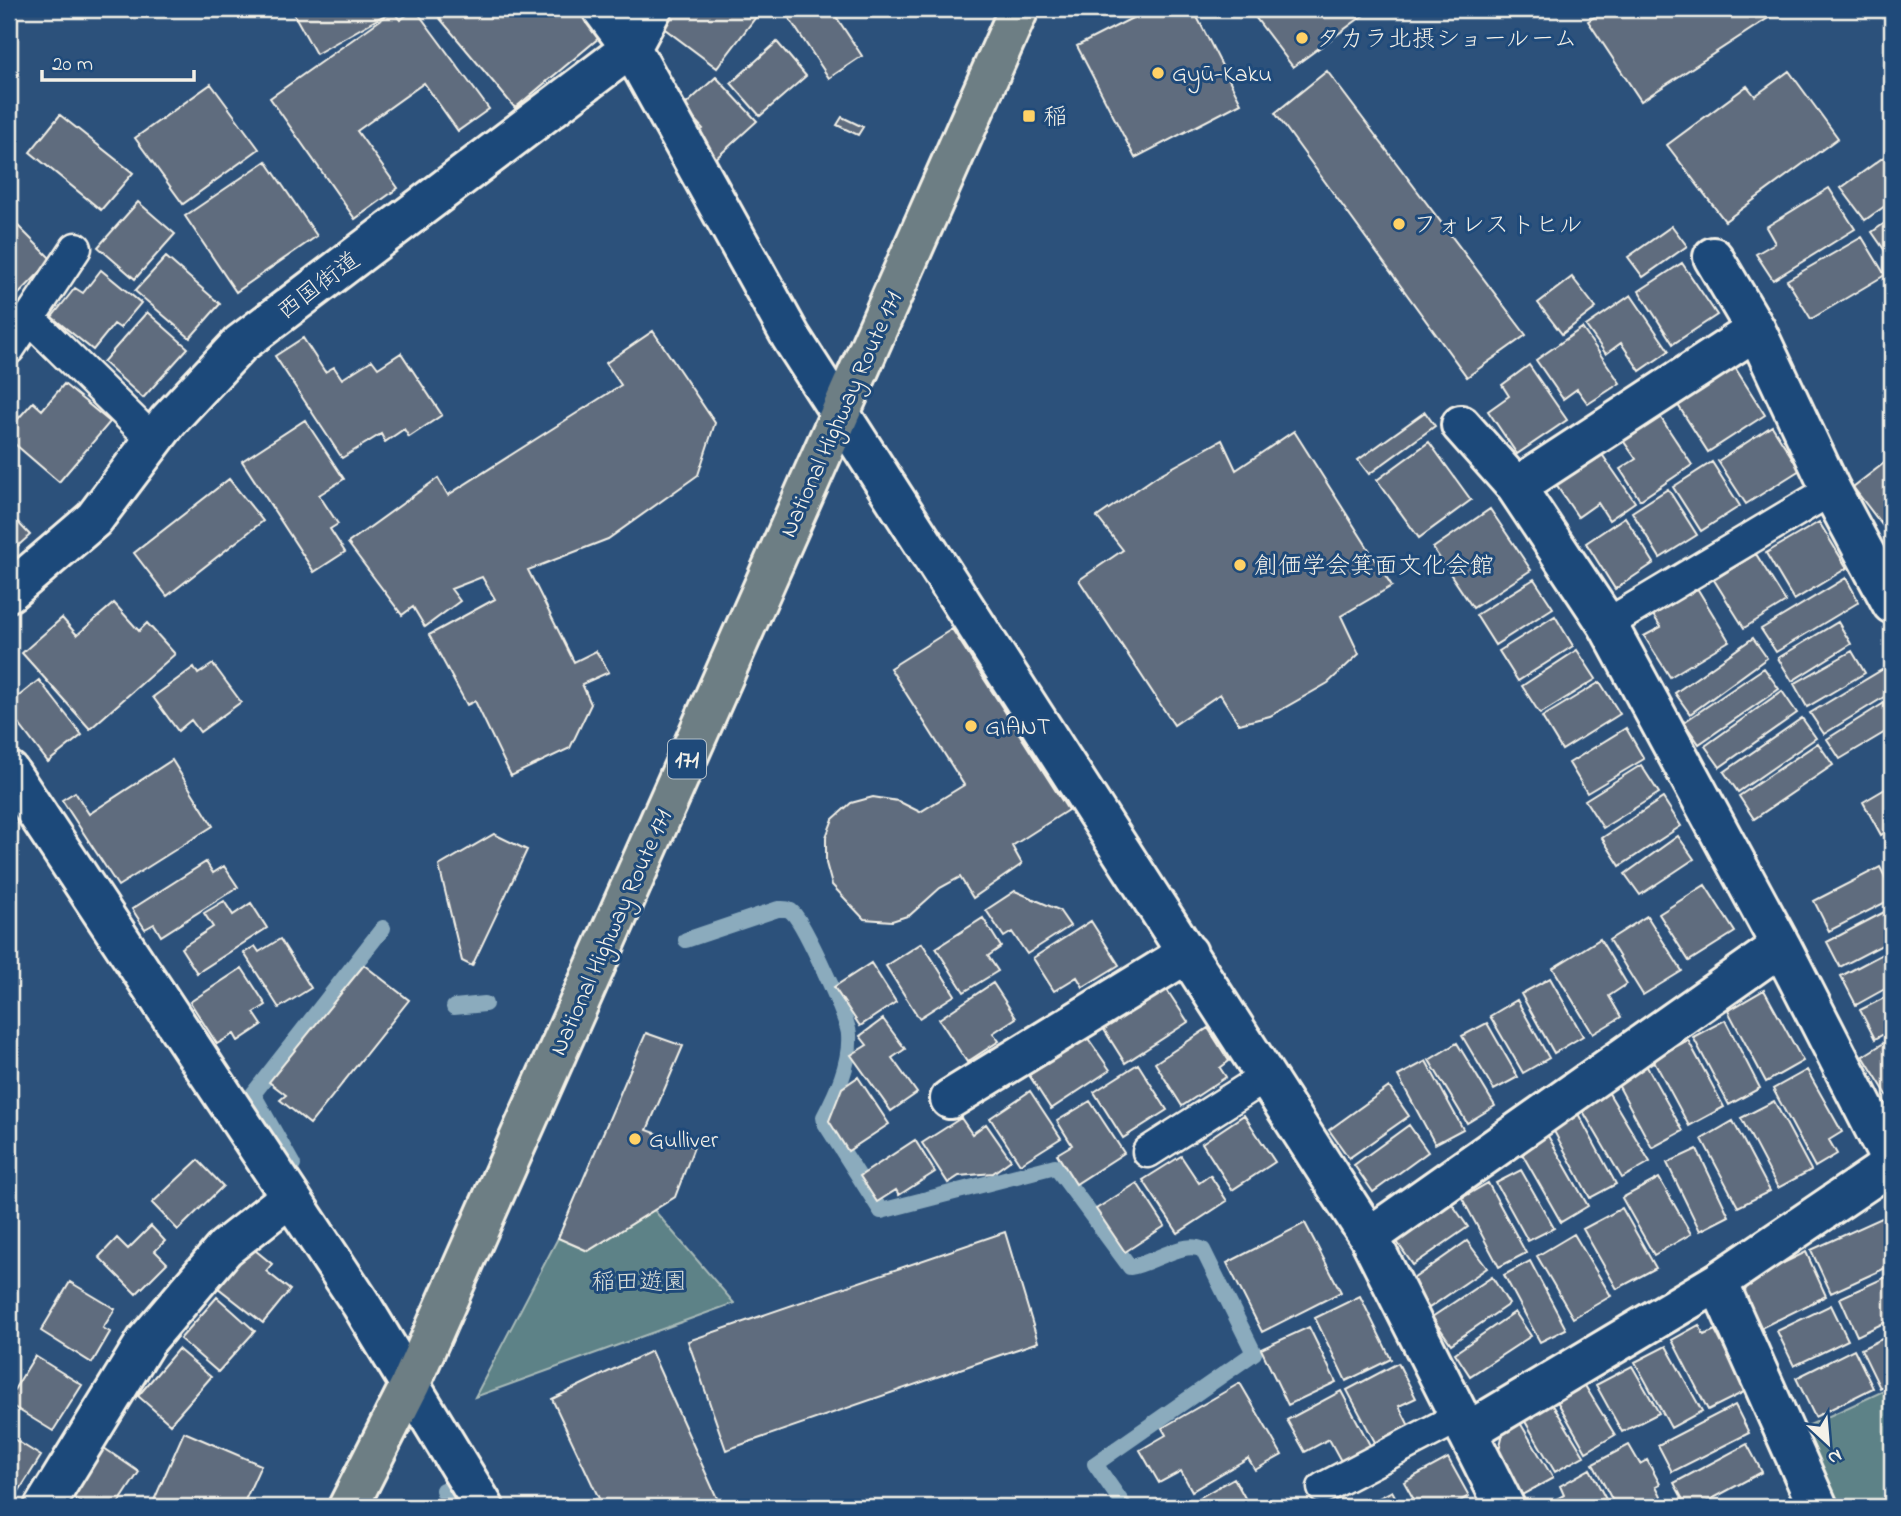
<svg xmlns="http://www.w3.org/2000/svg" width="1901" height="1516" font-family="'Indie Flower','Klee One',sans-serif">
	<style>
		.green { fill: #5d8287; stroke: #a8bab8; stroke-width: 2 }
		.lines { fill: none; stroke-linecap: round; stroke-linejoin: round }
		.stream { stroke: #8babbd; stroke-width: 16 }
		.building { fill: #5e6c7e; stroke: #f4f1e8; stroke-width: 2 }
		.service-casing { stroke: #f4f1e8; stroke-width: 35 }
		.minor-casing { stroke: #f4f1e8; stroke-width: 44 }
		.trunk-casing { stroke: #f4f1e8; stroke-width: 44 }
		.service { stroke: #1f4a7a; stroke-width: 30 }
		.minor { stroke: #1f4a7a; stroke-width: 38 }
		.trunk { stroke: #6d7e84; stroke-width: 38 }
		.poi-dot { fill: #ffd166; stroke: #1f4a7a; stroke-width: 2.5 }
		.labels { text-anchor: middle; stroke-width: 6; stroke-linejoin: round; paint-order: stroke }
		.shield { fill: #1f4a7a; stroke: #b4bfc7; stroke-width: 2 }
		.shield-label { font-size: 23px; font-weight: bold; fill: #f4f1e8 }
		.poi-label { font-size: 24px; fill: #f4f1e8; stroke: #1f4a7a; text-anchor: start }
		.street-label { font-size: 24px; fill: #f4f1e8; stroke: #1f4a7a }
		.park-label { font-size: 24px; fill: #dde0d9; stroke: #1f4a7a }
	</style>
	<rect width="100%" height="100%" fill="#2c517b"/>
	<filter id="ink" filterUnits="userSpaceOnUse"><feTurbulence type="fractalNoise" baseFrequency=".0143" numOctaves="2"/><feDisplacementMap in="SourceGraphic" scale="14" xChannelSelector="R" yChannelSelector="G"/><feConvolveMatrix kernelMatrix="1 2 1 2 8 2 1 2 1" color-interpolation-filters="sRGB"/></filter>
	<g filter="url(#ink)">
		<path class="green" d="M654,1210L734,1303L475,1397L558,1238L588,1251Z
			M1892,1387V1507H1839L1803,1428Z"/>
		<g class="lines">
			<path class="stream" d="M686,940L778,909C784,909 788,908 793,913C804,924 849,1020 849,1035C851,1063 836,1094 824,1117L825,1123L881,1211L1055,1166L1130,1267C1151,1265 1183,1239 1203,1250L1254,1353L1095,1464L1125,1507
				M454,1007L485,1004
				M293,1165L253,1094L383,928
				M443,1490L451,1507"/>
		</g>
		<path class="building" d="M291,9H395L316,54Z
			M415,9L489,109L458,131L424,83L357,131L398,188L355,219L270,98L393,11L400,20Z
			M432,9H484L490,16L499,9H577L600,37L515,108Z
			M675,9H762L717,68L661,26Z
			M783,9H831L862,56L829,78Z
			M1150,9H1193L1241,103L1135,158L1077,46Z
			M1249,9H1372L1293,67Z
			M1607,9H1782L1641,101L1588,21Z
			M777,42L806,76L760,116L731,83Z
			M1327,71L1526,335L1467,377L1275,113Z
			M1789,71L1838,138L1725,221L1667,145L1747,86L1755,96Z
			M716,77L757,121L713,161L692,138L703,129L683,107Z
			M211,84L259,149L183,204L135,138Z
			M60,115L133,173L101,210L30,152Z
			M842,117L863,127L858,135L837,125Z
			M1892,151V201L1865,220L1841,188Z
			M266,161L317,236L236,292L185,216Z
			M1829,188L1855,229L1773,280L1756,254L1775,243L1766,227Z
			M138,202L175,234L135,279L98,247Z
			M1892,218V261L1872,232Z
			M17,225L52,260L9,304V233Z
			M1672,226L1687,246L1643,277L1628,257Z
			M1862,237L1885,275L1811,319L1787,280Z
			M166,257L220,304L190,338L135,291Z
			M1682,263L1717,315L1673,344L1639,291Z
			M101,270L141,303L120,328L114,324L93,350L52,317L75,288L83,293Z
			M1572,277L1596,308L1562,334L1538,303Z
			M1631,295L1669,351L1640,371L1621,343L1606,354L1586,326Z
			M147,312L188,348L143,398L103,362Z
			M1582,328L1620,383L1588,404L1577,389L1563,399L1536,360Z
			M653,331L715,423L698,475L608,539L528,570L574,662L596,651L609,672L582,684L591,704L570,748L511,776L475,701L467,705L429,635L495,599L482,577L451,589L460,601L425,627L413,607L402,615L348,543L438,478L448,495L621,385L606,363Z
			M303,338L325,372L334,367L342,379L372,360L378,368L401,353L442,415L409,437L404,429L385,442L381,434L342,458L275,356Z
			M1529,365L1567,420L1517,454L1488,411L1509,396L1502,385Z
			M1734,366L1765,415L1708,452L1676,402Z
			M64,384L110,422L59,482L9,439V429L33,402L42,410Z
			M1425,412L1435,426L1369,474L1358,460Z
			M1659,415L1692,465L1640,500L1620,469L1636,459L1622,439Z
			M305,420L344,479L319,495L338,524L330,529L345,552L314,572L242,461Z
			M1772,426L1800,470L1746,504L1718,461Z
			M1294,431L1392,586L1341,616L1359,654L1328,683L1270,716L1239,724L1220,694L1174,725L1079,580L1123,550L1097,517L1157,476L1222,440L1236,470Z
			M1429,442L1471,500L1419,538L1377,480Z
			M1599,450L1635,502L1609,520L1598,503L1578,517L1554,482Z
			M1892,457V538L1853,487Z
			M1712,462L1740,506L1701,531L1673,487Z
			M229,479L263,521L167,596L134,553Z
			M1668,489L1697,535L1660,558L1632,512Z
			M1490,509L1531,570L1473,608L1433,548Z
			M9,513L30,535L9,554Z
			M1625,517L1654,563L1615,589L1586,543Z
			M1819,522L1847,568L1794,600L1766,553Z
			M1756,554L1786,602L1744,628L1714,580Z
			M1846,578L1859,602L1776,652L1761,629Z
			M1534,579L1553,608L1495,645L1476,615Z
			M1697,588L1729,641L1670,677L1644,636L1661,627L1653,615Z
			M114,603L139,631L147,623L175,654L90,729L22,653L62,618L77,635Z
			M1555,616L1573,646L1518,681L1499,651Z
			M1838,622L1851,644L1792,681L1778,658Z
			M952,629L1068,810L1012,846L1022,864L973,898L960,877L940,888L910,915L892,921L864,919L832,885L826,863V837L833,819L851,803L873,797L898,801L920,812L964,785L890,668Z
			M1753,638L1767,658L1690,714L1675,693Z
			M1577,650L1596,679L1540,714L1522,686Z
			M1852,651L1865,673L1807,707L1794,684Z
			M213,664L241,702L200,732L191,720L178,731L153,697L194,667L198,674Z
			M1890,665L1892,692L1824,734L1810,713Z
			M1764,668L1779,689L1699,744L1684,722Z
			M39,680L82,735L48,762L9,711V704Z
			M1600,682L1620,714L1562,750L1542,717Z
			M1782,691L1797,713L1720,767L1705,746Z
			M1892,698V728L1840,759L1827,739Z
			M1802,718L1816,738L1738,792L1724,772Z
			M1626,728L1644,759L1587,793L1569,763Z
			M1818,743L1833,765L1754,819L1739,796Z
			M172,760L213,826L118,886L62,800L75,792L89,814Z
			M1641,765L1659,793L1603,828L1585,800Z
			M1892,785V828L1881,835L1863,802Z
			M1663,798L1681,826L1620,866L1602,838Z
			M494,834L527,850L472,966L462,961L439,866Z
			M1678,836L1694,859L1640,895L1625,874Z
			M206,862L213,873L224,866L238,887L161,936L154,924L145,929L132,909Z
			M1880,867L1892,891V899L1829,931L1814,901Z
			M1705,885L1735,932L1689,961L1659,914Z
			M1015,891L1059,910L1070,926L1027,954L1012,932L1004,937L986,910Z
			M224,901L233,915L251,903L267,928L197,973L181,948L213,927L204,913Z
			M1892,908V940L1840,967L1827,942Z
			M1647,916L1682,971L1643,995L1609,940Z
			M983,918L1001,947L988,956L998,971L964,992L936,948Z
			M1091,921L1119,965L1083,987L1077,977L1054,991L1033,958Z
			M280,939L311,988L279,1008L244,953L255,946L259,952Z
			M1600,939L1627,984L1609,996L1621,1017L1593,1034L1553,968Z
			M922,943L955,995L919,1018L886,966Z
			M1892,949V985L1856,1005L1841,976Z
			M871,963L896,1002L860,1026L834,987Z
			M364,965L409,1000L310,1124L280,1100L286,1095L269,1082Z
			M242,968L266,1005L254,1013L262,1025L238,1041L234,1034L217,1044L190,1002Z
			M1550,978L1583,1036L1554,1053L1521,994Z
			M993,983L1016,1018L993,1033L999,1041L967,1062L939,1019Z
			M1165,987L1188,1022L1125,1063L1103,1028Z
			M1764,990L1803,1061L1766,1082L1728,1011Z
			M1892,994V1029L1875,1039L1860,1010Z
			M1517,1000L1549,1058L1523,1073L1490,1016Z
			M883,1019L905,1049L892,1058L917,1093L891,1111L851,1055L867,1045L860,1036Z
			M1725,1020L1760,1088L1729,1105L1693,1037Z
			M1487,1023L1518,1077L1494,1090L1462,1036Z
			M1208,1028L1229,1061L1220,1068L1226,1077L1182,1106L1155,1063Z
			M646,1033L683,1046L647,1130L694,1147L675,1197L588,1251L558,1238Z
			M1087,1037L1110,1070L1051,1109L1029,1075Z
			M1892,1038V1103L1863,1056Z
			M1688,1040L1724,1107L1689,1126L1653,1059Z
			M1457,1043L1495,1106L1467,1123L1429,1060Z
			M1426,1061L1463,1129L1435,1144L1398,1076Z
			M1138,1064L1167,1110L1123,1138L1094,1092Z
			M1646,1065L1683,1131L1652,1148L1616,1081Z
			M1807,1070L1842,1132L1829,1140L1837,1154L1815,1167L1773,1089Z
			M858,1077L889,1124L848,1151L829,1121L842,1088Z
			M1389,1087L1409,1116L1349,1158L1329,1130Z
			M1607,1090L1650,1162L1622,1178L1580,1106Z
			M1030,1091L1061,1138L1020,1164L990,1118Z
			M1090,1101L1124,1153L1076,1184L1057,1154L1072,1145L1057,1121Z
			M1774,1101L1811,1170L1778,1188L1741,1118Z
			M1575,1108L1616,1184L1590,1198L1549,1122Z
			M1244,1115L1275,1162L1232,1190L1202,1143Z
			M961,1118L972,1134L986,1124L1011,1160L993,1173L959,1176L948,1183L922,1143Z
			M1733,1121L1770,1191L1738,1207L1702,1139Z
			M1409,1125L1428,1152L1373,1192L1354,1165Z
			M1544,1129L1588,1206L1561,1222L1517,1145Z
			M915,1140L935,1172L899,1195L896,1190L877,1202L860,1176Z
			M1697,1149L1729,1216L1700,1231L1667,1163Z
			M1181,1156L1199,1183L1210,1175L1227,1201L1178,1233L1143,1180Z
			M198,1160L223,1186L178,1230L152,1203Z
			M1521,1170L1554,1228L1528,1241L1496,1183Z
			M1659,1178L1691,1234L1654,1255L1622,1198Z
			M1137,1183L1165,1226L1125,1252L1096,1209Z
			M1488,1183L1526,1253L1499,1267L1462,1198Z
			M1450,1201L1468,1227L1413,1265L1395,1239Z
			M1622,1208L1656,1268L1617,1289L1583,1229Z
			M1884,1217L1892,1234V1265L1831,1293L1811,1250Z
			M1305,1223L1341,1292L1262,1332L1227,1263Z
			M151,1226L165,1241L155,1251L167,1263L136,1294L99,1257L117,1238L128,1249Z
			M1005,1232L1038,1342L726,1450L688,1341Z
			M1574,1234L1611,1296L1573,1318L1537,1256Z
			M1467,1241L1487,1268L1429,1308L1410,1281Z
			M250,1246L272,1264L266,1271L290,1290L263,1323L217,1287Z
			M1806,1252L1826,1296L1761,1328L1744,1294L1749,1280Z
			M1530,1261L1566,1329L1540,1342L1504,1275Z
			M1492,1277L1509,1304L1451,1344L1432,1317Z
			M1886,1277L1892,1290V1319L1857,1336L1840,1298Z
			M70,1282L115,1309L103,1328L110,1332L92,1363L41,1331Z
			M1360,1296L1391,1359L1346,1381L1315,1318Z
			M217,1297L255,1331L218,1372L180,1339Z
			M1831,1305L1848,1340L1794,1366L1777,1331Z
			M1515,1312L1531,1336L1470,1376L1455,1353Z
			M1699,1325L1704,1335L1715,1330L1746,1391L1708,1410L1672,1340Z
			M1309,1327L1336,1382L1288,1405L1261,1349Z
			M1892,1334V1382L1880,1388L1861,1349Z
			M1666,1346L1702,1411L1671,1428L1635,1362Z
			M178,1349L211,1377L170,1424L138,1396Z
			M1854,1349L1873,1388L1815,1417L1796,1378Z
			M651,1351L721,1507H603L552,1399Z
			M35,1356L82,1385L53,1431L9,1404V1398Z
			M1398,1363L1416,1398L1399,1406L1410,1428L1377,1446L1347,1390Z
			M1632,1366L1659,1413L1622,1432L1596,1385Z
			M1240,1383L1282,1455L1255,1470L1248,1458L1192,1491L1181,1471L1159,1483L1140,1450L1166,1435L1162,1428Z
			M1584,1384L1615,1435L1586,1452L1557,1401Z
			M1341,1391L1371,1447L1342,1463L1329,1439L1305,1452L1287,1420Z
			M1551,1402L1584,1456L1555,1472L1523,1418Z
			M1735,1405L1749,1433L1672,1472L1658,1445Z
			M1519,1421L1553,1478L1522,1495L1498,1454L1504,1429Z
			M184,1432L261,1465L242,1507H151Z
			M9,1436L41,1456L9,1507Z
			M1747,1444L1762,1472L1697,1507H1687L1674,1483Z
			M1629,1445L1640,1464L1647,1460L1660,1484L1656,1486L1666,1506L1616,1507L1593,1464Z
			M104,1448L139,1472L116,1507H82L84,1504L72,1497Z
			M1448,1458L1469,1496L1449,1507H1418L1404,1482Z
			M1590,1469L1610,1507H1542L1564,1495L1560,1486Z
			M1234,1478L1250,1507H1183Z
			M1392,1491L1401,1507H1362Z"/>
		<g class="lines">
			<g class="service-casing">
				<path id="service" d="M30,319L154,441
					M9,349L76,248
					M1607,624L1831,490
					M1148,1152L1267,1076
					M1323,1488L1459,1417"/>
			</g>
			<g class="minor-casing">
				<path id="minor" d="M602,9L631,48L791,337L1369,1237L1505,1507
					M1713,257L1756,330L1831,490L1892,604
					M1461,425L1516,487L1607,624L1781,946L1892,1163
					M1516,487L1756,330
					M9,592L94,519L168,421L240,344L631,48L652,9
					M9,771L361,1304L484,1507
					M950,1099L1188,953
					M1369,1237L1781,946
					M1718,1282L1818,1507
					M1467,1432L1718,1282L1892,1164
					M44,1507L146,1341L225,1248L290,1197"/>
			</g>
			<g class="trunk-casing">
				<path id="trunk" d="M348,1507L410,1385L1019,9"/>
			</g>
			<use href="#service" class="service"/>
			<use href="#minor" class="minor"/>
			<use href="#trunk" class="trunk"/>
		</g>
	</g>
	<g class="poi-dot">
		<circle cx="1302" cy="38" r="7"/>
		<circle cx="1158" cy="73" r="7"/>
		<rect x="1022" y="109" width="14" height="14" rx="3.5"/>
		<circle cx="1399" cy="224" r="7"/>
		<circle cx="1240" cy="565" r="7"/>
		<circle cx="971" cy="726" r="7"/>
		<circle cx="635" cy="1139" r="7"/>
	</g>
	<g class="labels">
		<rect class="shield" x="668" y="739.5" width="38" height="39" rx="5"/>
		<g class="shield-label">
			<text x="687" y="767">171</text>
		</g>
		<g class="poi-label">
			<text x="1316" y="46">タカラ北摂ショールーム</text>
			<text x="1172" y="81">Gyū-Kaku</text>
			<text x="1043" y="124">稲</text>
			<text x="1413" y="232">フォレストヒル</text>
			<text x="1254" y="573">創価学会箕面文化会館</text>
			<text x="985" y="734">GIANT</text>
			<text x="649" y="1147">Gulliver</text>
		</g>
		<g class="street-label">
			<text transform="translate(318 285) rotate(-37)" y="8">西国街道</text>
			<text transform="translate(840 414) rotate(-66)" y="8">National Highway Route 171</text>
			<text transform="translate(610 932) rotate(-66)" y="8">National Highway Route 171</text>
		</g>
		<g class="park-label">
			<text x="639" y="1289">稲田遊園</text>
		</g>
	</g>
	<rect width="1901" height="1516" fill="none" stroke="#1f4a7a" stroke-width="35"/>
	<rect x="18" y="18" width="1866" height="1481" fill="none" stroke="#f4f1e8" stroke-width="2.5" filter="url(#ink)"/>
	<g transform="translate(1828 1443) rotate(154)" stroke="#1f4a7a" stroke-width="5" paint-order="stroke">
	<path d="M0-5L12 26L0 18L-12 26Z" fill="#f4f1e8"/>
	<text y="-10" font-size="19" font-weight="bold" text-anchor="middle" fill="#f4f1e8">N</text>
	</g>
	<path d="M42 70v10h152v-10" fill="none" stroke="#f4f1e8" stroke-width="3.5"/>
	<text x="52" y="70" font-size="21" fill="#f4f1e8" stroke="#1f4a7a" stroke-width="5" paint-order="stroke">20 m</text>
</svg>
